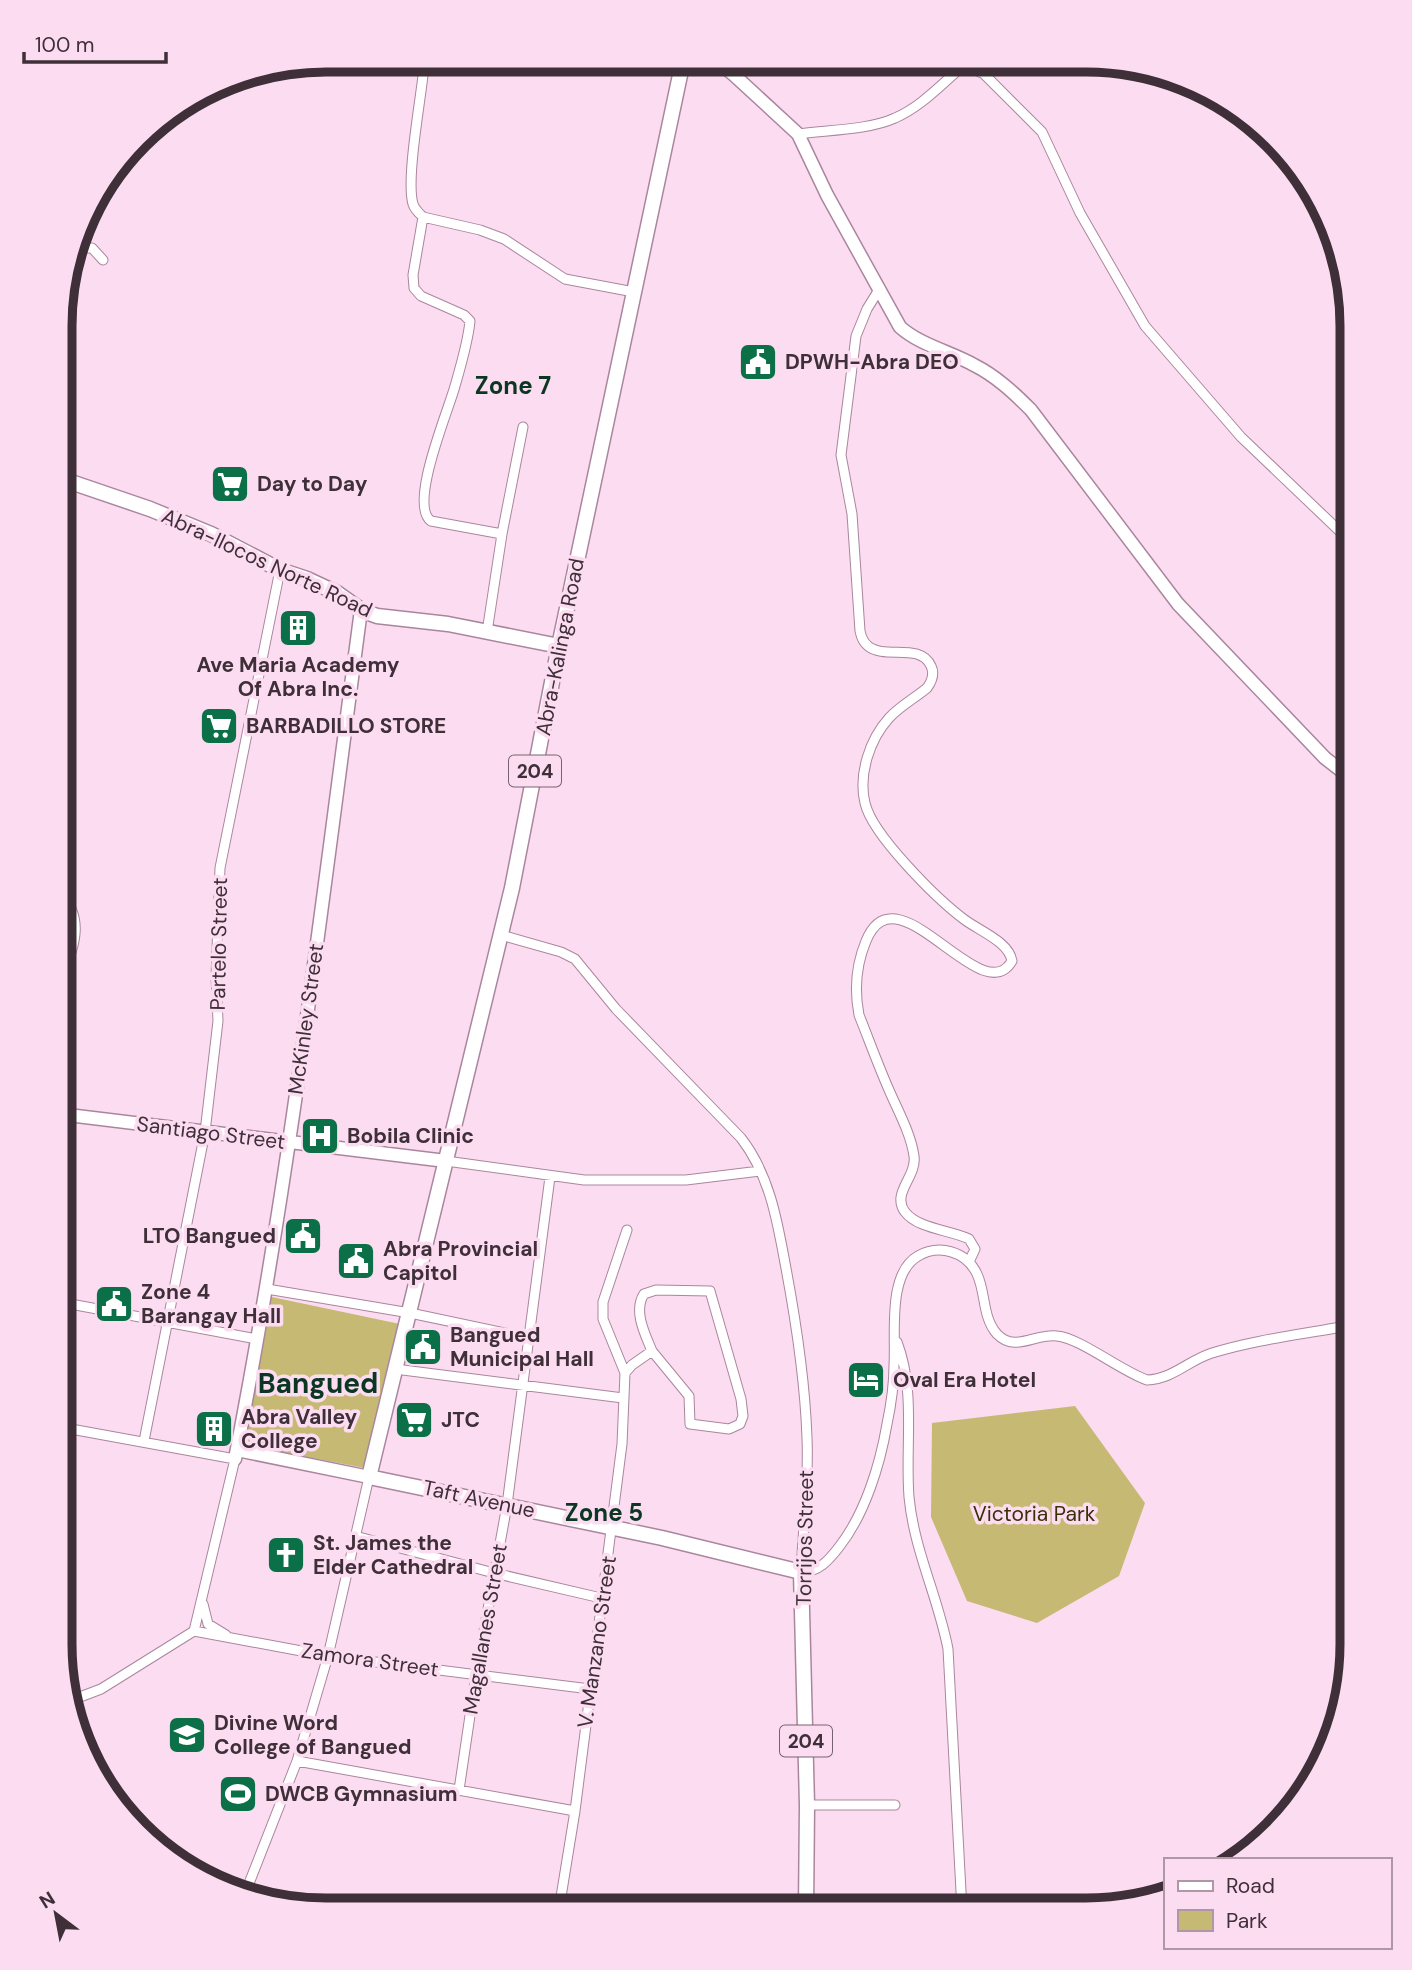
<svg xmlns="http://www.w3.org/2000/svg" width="1412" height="1970" font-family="'DM Sans',sans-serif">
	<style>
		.green { fill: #c6b974 }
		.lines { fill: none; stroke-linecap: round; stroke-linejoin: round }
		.street-casing { stroke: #aa869e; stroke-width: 11 }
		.secondary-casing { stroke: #aa869e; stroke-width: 15 }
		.primary-casing { stroke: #aa869e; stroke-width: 17 }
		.street { stroke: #fff; stroke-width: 9 }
		.secondary { stroke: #fff; stroke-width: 12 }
		.primary { stroke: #fff; stroke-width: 14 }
		.labels { text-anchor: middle; stroke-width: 7; stroke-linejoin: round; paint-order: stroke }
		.shield { fill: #fcdcf1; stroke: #776370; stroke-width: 2 }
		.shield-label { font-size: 19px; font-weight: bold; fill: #3e2f39 }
		.poi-label { font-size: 21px; font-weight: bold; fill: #3e2f39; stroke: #fcdcf1; text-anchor: start }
		.street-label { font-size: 21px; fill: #3e2f39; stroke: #fcdcf1 }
		.park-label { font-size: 21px; fill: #383007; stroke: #fcdcf1 }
		.quarter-label { font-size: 24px; font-weight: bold; fill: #0b3622; stroke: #fcdcf1 }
		.district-label { font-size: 28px; font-weight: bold; fill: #0b3622; stroke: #fcdcf1 }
		.rim { fill: none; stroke: #3e2f39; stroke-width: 9 }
	</style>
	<rect width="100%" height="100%" fill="#fcdcf1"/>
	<path class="green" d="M267,1296L400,1324L365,1468L243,1445Z
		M1075,1406L1145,1503L1119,1576L1037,1623L967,1601L931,1517L932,1423Z"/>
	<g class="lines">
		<g class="street-casing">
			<path id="street" d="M420,60L423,75C420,104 406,180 413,204C415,210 419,213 423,217L480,230L504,239L565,279L634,292
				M757,61H765
				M965,65L984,74L1042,132L1080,213L1145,326L1241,437L1352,543
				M798,134C827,130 869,130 895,118C923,106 944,81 968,62
				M423,217L413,275L414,288L421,296L464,315L470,321C468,342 461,365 455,386C449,409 408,505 431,521L502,534
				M76,248H92L103,260
				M880,288L867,309L856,336L841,455L852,514L860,631C861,636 863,642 868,646C885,660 920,642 931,666C935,674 932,681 927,688C915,698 900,706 889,718C870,739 858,774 865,803C872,835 938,900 965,920C980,931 1009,942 1012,961C981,1013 897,865 866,941C856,965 854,989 859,1015C869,1040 878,1065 889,1090C898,1111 911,1134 914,1156C917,1177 891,1193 905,1212C918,1229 951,1230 969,1239L975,1249L969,1262
				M487,632L502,534L523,427
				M501,935L561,952L575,959L616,1009L741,1138C769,1174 777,1219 785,1263C796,1321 805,1379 807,1438C809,1482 803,1528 801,1572C819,1572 829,1560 839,1547C865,1514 880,1465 887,1424C891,1405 894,1384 894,1365C896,1334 887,1274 918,1256C939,1244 966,1251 977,1274C986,1293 982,1317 997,1334C1015,1353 1035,1333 1057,1336C1080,1338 1121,1371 1147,1380C1173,1379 1189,1360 1212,1353C1257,1339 1306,1334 1352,1325
				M61,978C73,950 86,920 61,894
				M446,1161L584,1180H686L760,1171
				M267,1289L410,1313L529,1338
				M60,1302L257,1339
				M897,1342C916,1392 905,1445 909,1497C914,1550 938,1597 948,1649L962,1910
				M395,1369L623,1398
				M625,1373L632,1365L652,1351C645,1334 633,1311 644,1294L656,1290L710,1291L741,1399L743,1416L740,1424L729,1429L690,1424L689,1396L652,1351
				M60,1427L235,1459L194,1631
				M144,1441L205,1132L218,1021L216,977L220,868L280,570
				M355,1536L494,1573L601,1598
				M203,1604L208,1624L226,1635
				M194,1631L328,1656L590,1689
				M72,1700L101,1689L194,1631
				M297,1761L575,1811
				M459,1790L476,1675L507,1505L550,1177
				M807,1805H895
				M246,1891L297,1761L328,1656L369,1477
				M559,1909L575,1811L622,1444L625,1373L603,1319V1302L627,1230"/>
		</g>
		<g class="secondary-casing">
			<path id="secondary" d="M708,61L723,66L734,75L798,134L827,195L900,327C920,345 951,352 974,365C996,376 1014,393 1031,410L1178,604L1325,758L1352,779
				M60,1114L446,1161
				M237,1450L369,1477
				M235,1459C290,1178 323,894 361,610"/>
		</g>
		<g class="primary-casing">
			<path id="primary" d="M683,61L559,646L512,888L369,1477L662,1538L801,1572L807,1805L806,1910
				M62,479L150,509L211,534L280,570L307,579L337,593L361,610L377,616L448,624L559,646"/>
		</g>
		<use href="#street" class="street"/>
		<use href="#secondary" class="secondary"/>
		<use href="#primary" class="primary"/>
	</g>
	<defs>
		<g id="civic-square" transform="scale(2.0125)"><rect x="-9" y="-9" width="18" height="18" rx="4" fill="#0b7047" stroke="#fcdcf1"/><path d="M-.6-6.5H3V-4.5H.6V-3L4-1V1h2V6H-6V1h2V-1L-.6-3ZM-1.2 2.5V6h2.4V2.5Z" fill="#fff"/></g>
		<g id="supermarket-square" transform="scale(2.0125)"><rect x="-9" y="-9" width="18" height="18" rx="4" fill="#0b7047" stroke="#fcdcf1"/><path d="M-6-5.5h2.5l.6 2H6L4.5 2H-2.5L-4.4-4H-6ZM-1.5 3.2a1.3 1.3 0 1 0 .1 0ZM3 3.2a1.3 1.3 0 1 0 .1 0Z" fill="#fff"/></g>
		<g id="building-square" transform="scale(2.0125)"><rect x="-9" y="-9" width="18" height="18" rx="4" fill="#0b7047" stroke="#fcdcf1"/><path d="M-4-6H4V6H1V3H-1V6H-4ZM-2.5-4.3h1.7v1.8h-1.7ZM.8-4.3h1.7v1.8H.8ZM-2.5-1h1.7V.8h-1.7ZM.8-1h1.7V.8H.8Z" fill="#fff"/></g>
		<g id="hospital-square" transform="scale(2.0125)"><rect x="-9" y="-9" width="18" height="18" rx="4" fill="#0b7047" stroke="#fcdcf1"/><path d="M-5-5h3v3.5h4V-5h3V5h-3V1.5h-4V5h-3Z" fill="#fff"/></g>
		<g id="hotel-square" transform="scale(2.0125)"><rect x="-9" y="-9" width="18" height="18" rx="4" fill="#0b7047" stroke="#fcdcf1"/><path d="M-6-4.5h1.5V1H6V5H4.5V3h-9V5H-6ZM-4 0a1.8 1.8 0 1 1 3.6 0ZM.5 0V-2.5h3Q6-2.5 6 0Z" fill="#fff"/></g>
		<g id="church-square" transform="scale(2.0125)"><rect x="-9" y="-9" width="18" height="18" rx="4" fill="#0b7047" stroke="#fcdcf1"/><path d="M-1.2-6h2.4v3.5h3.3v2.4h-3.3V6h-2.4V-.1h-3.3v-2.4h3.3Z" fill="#fff"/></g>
		<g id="university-square" transform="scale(2.0125)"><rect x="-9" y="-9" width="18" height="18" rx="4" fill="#0b7047" stroke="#fcdcf1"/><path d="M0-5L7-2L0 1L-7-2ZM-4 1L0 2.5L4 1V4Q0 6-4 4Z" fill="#fff"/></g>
		<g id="stadium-square" transform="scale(2.0125)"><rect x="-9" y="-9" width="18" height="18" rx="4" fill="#0b7047" stroke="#fcdcf1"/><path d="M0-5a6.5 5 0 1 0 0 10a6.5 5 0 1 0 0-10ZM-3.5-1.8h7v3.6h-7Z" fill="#fff"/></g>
	</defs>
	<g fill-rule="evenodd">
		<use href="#civic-square" x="758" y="362"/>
		<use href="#supermarket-square" x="230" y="484"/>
		<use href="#building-square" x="298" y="628"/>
		<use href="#supermarket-square" x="219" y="726"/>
		<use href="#hospital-square" x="320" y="1136"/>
		<use href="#civic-square" x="303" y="1236"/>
		<use href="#civic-square" x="356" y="1261"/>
		<use href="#civic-square" x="114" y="1304"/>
		<use href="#civic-square" x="423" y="1347"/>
		<use href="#hotel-square" x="866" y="1380"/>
		<use href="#supermarket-square" x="414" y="1420"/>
		<use href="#building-square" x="214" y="1429"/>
		<use href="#church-square" x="286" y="1555"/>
		<use href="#university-square" x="187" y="1735"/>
		<use href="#stadium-square" x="238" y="1794"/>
	</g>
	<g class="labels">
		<g class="shield">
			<rect x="509" y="755.5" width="52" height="31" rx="5"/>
			<rect x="780" y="1725.5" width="52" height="31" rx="5"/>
		</g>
		<g class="shield-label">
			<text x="535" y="778">204</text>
			<text x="806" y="1748">204</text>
		</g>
		<g class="poi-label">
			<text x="785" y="369">DPWH-Abra DEO</text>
			<text x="257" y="491">Day to Day</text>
			<text x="298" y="672" text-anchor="middle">Ave Maria Academy<tspan x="298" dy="24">Of Abra Inc.</tspan></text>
			<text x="246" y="733">BARBADILLO STORE</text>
			<text x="347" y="1143">Bobila Clinic</text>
			<text x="276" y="1243" text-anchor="end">LTO Bangued</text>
			<text x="383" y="1256">Abra Provincial<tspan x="383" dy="24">Capitol</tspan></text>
			<text x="141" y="1299">Zone 4<tspan x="141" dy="24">Barangay Hall</tspan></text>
			<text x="450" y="1342">Bangued<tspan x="450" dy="24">Municipal Hall</tspan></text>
			<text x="893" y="1387">Oval Era Hotel</text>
			<text x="241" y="1424">Abra Valley<tspan x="241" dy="24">College</tspan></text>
			<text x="441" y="1427">JTC</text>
			<text x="313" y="1550">St. James the<tspan x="313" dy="24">Elder Cathedral</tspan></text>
			<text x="214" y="1730">Divine Word<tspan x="214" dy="24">College of Bangued</tspan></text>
			<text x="265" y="1801">DWCB Gymnasium</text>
		</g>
		<g class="street-label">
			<text transform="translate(267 563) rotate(25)" y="7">Abra-Ilocos Norte Road</text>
			<text transform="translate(560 647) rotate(-79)" y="7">Abra-Kalinga Road</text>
			<text transform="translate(219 944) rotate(-89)" y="7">Partelo Street</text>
			<text transform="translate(306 1019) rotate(-82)" y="7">McKinley Street</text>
			<text transform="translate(211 1133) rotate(7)" y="7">Santiago Street</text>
			<text transform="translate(479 1499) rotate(12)" y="7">Taft Avenue</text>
			<text transform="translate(805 1538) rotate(-89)" y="7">Torrijos Street</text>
			<text transform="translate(485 1629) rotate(-80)" y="7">Magallanes Street</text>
			<text transform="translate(597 1642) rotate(-82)" y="7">V. Manzano Street</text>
			<text transform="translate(370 1660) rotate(8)" y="7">Zamora Street</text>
		</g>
		<g class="park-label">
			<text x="1034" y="1521">Victoria Park</text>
		</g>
		<g class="quarter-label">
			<text x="513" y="394">Zone 7</text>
			<text x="604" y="1521">Zone 5</text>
		</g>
		<g class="district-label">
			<text x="318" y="1393">Bangued</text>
		</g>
	</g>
	<path d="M0 0H1412V1970H0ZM326 72H1086A254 254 0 0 1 1340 326V1644A254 254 0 0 1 1086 1898H326A254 254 0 0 1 72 1644V326A254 254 0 0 1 326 72Z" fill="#fcdcf1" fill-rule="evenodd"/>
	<path class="rim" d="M326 72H1086A254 254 0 0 1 1340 326V1644A254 254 0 0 1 1086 1898H326A254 254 0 0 1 72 1644V326A254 254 0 0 1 326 72Z"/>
	<rect x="1164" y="1858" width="228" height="91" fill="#fcdcf1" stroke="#b097a7" stroke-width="2"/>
	<rect x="1178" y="1881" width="35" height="10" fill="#ffffff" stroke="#b097a7" stroke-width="2"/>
	<text x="1226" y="1893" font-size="21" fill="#3e2f39">Road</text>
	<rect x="1178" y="1910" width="35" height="21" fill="#c6b974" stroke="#b097a7" stroke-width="2"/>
	<text x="1226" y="1928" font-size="21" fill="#3e2f39">Park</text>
	<g transform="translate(56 1914) rotate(328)" stroke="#fcdcf1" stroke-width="5" paint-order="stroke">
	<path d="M0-5L12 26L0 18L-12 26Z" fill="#3e2f39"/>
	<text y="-10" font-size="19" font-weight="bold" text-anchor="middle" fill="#3e2f39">N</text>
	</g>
	<path d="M24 52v10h142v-10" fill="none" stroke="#3e2f39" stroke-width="3.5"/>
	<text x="35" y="52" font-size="21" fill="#3e2f39" stroke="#fcdcf1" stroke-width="5" paint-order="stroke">100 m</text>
</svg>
